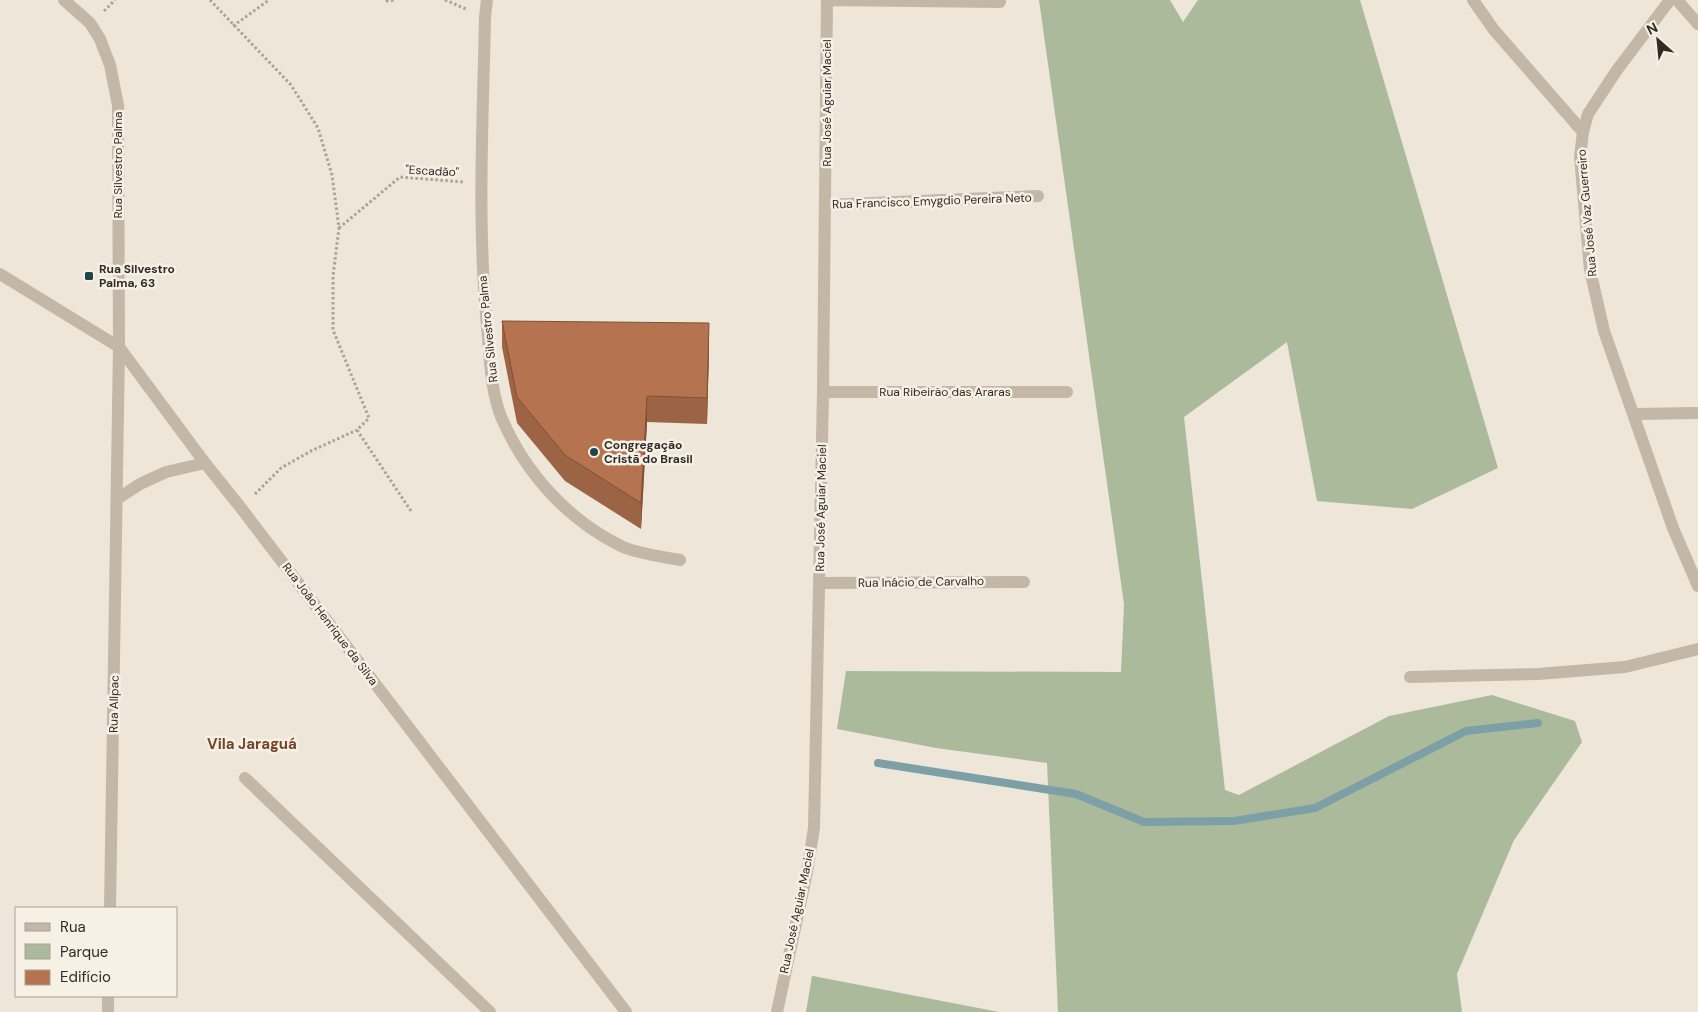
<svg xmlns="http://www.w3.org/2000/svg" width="1698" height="1012" font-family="'DM Sans',sans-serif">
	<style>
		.green { fill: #acba9c }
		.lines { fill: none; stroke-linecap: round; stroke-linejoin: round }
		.stream { stroke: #7ca0a6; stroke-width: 8 }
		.path { stroke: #afa292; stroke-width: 3; stroke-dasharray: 2.5 2.5; stroke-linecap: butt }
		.lane { stroke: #c3b7a7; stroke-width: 12 }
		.street { stroke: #c3b7a7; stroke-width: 12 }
		.wall { fill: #9c6444 }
		.shaded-wall { fill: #7f5137 }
		.building { fill: #b5744f; stroke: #7f5137 }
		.poi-dot { fill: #22454d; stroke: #f6f0e5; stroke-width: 2 }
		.labels { text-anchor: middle; stroke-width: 5; stroke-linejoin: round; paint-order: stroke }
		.street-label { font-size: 12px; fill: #312b27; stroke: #f6f0e5 }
		.poi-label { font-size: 12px; font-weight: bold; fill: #312b27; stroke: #f6f0e5; text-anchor: start }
		.quarter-label { font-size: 15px; font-weight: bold; fill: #75452b; stroke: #f6f0e5 }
	</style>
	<rect width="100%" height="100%" fill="#ede6d9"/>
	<path class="green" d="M1039,0H1170L1183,22L1198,0H1360L1498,468L1412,509L1317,501L1287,342L1184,417L1225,790L1239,795L1389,716L1492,695L1575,721L1582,742L1514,840L1457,974L1462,1012H1058L1047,763L936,748L837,729L846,671L1121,672L1124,604Z
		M812,976H813L999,1012H806Z"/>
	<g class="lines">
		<path class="stream" d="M878,763L1076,794L1144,822L1234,821L1315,808L1466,731L1538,723"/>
		<path class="path" d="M210,0L291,85L318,128L332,175L339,228L333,276V330L369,418L357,430L411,511
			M387,0V1L395,0
			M445,0L466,9
			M104,11L115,0
			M233,26L269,0
			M339,228L400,177L463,182
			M255,494L281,468L311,451L357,430"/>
		<path class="lane" d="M1410,677L1538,674L1625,667L1698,649
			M245,778L490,1012"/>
		<path class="street" d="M64,0L90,23L100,39L110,65L118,105L119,347L110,908
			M487,0L485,17C483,120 477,223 487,326C490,357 490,390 502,419C526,474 568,520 621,546C634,553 665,557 680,560
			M827,0L1000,2
			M1473,0L1494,30L1583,132
			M1670,0L1617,70L1588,114L1583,132L1580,157L1590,270L1604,331L1673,528L1698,586
			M1677,0L1698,24
			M826,205L1038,196
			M0,274L119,347L205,463L241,508L626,1012
			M823,392H1067
			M1634,414L1698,413
			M117,499L140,484L166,472L205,463
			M819,583L1024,582
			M108,1012V996
			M777,1012L807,872L814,828L823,392L827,0"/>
	</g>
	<path class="wall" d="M502,321L709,349L707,424L647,422L641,529L565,481L517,423L502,347Z"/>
	<path class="shaded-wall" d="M709,323V349L707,424V398Z
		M647,396V422L641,529V503Z"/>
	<path class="building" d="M502,321L709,323L707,398L647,396L641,503L565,455L517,397Z"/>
	<g class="poi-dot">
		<rect x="84" y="271" width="10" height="10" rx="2.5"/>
		<circle cx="594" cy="452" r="5"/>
	</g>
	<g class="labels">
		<g class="street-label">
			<text transform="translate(827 103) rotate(-90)" y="4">Rua José Aguiar Maciel</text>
			<text transform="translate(118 165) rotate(-90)" y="4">Rua Silvestro Palma</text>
			<text transform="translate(432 171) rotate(3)" y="4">"Escadão"</text>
			<text transform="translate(932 201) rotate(-2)" y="4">Rua Francisco Emygdio Pereira Neto</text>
			<text transform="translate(1587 213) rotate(-95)" y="4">Rua José Vaz Guerreiro</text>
			<text transform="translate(488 329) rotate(-96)" y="4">Rua Silvestro Palma</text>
			<text x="945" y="396">Rua Ribeirão das Araras</text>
			<text transform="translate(821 508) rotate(-89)" y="4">Rua José Aguiar Maciel</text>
			<text transform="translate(921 582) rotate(-1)" y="4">Rua Inácio de Carvalho</text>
			<text transform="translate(330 624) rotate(53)" y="4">Rua João Henrique da Silva</text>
			<text transform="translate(114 704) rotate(-89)" y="4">Rua Allpac</text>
			<text transform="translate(797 911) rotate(-78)" y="4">Rua José Aguiar Maciel</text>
		</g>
		<g class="poi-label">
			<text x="99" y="273">Rua Silvestro<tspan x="99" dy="14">Palma, 63</tspan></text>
			<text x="604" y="449">Congregação<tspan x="604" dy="14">Cristã do Brasil</tspan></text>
		</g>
		<g class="quarter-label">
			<text x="252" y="749">Vila Jaraguá</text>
		</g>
	</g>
	<rect x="15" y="907" width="162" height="90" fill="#f6f0e5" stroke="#a7a199"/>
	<rect x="25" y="923" width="25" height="8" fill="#c3b7a7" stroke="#a7a199"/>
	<text x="60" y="932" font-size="15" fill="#312b27">Rua</text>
	<rect x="25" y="944" width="25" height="15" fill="#acba9c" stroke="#a7a199"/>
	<text x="60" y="957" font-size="15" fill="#312b27">Parque</text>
	<rect x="25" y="970" width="25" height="15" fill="#b5744f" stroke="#a7a199"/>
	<text x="60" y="982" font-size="15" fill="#312b27">Edifício</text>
	<g transform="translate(1658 40) rotate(333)" stroke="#f6f0e5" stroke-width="4" paint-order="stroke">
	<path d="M0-4L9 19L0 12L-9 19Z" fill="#312b27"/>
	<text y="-8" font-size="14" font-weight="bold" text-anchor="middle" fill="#312b27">N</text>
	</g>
</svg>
